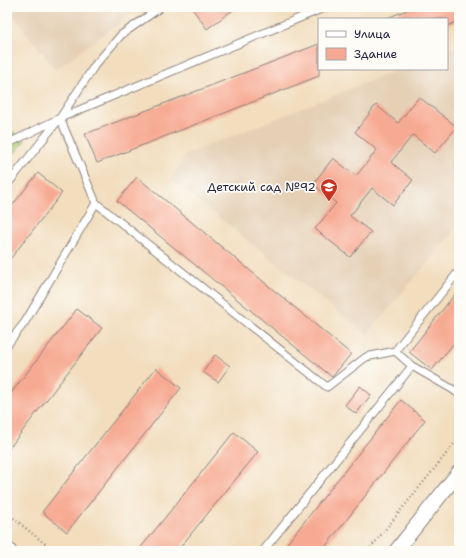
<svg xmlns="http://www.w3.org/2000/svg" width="466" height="558" font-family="'Shantell Sans',sans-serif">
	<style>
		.built { fill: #e5d0b6 }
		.green { fill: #aac66c; stroke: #667454 }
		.building { fill: #f7aa93 }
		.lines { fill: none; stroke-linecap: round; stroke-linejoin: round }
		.lane-casing { stroke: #8a807c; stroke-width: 9 }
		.street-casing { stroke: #8a807c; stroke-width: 16 }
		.path { stroke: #8a807c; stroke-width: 2.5; stroke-dasharray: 1 3; stroke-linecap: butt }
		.lane { stroke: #fff; stroke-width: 7 }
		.street { stroke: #fff; stroke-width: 14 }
		.labels { text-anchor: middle; stroke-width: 3.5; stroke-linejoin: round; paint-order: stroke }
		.poi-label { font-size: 12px; fill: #22223b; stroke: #fdfcf7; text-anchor: end }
	</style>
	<rect width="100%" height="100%" fill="#fdfcf7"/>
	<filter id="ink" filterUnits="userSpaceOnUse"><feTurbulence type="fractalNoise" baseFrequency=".025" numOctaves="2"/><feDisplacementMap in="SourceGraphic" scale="8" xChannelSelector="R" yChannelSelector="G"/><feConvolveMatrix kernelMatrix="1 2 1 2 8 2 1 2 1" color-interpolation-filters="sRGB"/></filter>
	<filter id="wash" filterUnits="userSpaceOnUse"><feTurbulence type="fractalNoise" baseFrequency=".012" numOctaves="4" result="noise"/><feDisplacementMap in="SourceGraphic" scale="16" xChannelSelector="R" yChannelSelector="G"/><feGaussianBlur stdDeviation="0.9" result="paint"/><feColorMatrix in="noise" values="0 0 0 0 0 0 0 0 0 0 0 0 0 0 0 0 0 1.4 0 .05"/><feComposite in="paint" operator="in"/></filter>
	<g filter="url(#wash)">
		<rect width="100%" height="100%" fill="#f2ddbd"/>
		<path class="built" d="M7,7H141L55,70Z
			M459,45V225L367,335L171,179L185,155L400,69H447V50Z"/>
		<path class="green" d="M7,128L25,140L7,163Z"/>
		<g id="blocks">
			<path class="building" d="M191,7H237L207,29Z
				M414,7H459V21L447,26V19H385Z
				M319,44V76L97,163L85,134Z
				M419,97L457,127L435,153L413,135L391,162L413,180L393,205L372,188L350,216L371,232L350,257L315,229L336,203L313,184L333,158L356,176L377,150L355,132L376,105L398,123Z
				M38,173L62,193L7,263V212Z
				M137,177L351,354L332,377L117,201Z
				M459,289V337L432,370L409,352Z
				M77,309L102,328L7,451V398Z
				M215,355L230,366L218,382L203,372Z
				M156,368L181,388L67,532L42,512Z
				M360,386L371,395L356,414L345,405Z
				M401,400L425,420L322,551H281Z
				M234,432L258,452L177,551H138Z"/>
		</g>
	</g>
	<g filter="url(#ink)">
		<use href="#blocks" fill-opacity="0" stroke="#8a807c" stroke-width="1"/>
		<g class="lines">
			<g class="lane-casing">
				<path id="lane" d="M60,118L96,203L327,387L366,357L395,351L412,366L452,389L459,394
					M7,144L60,118L326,7
					M7,185L60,118L95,65L121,35L161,7
					M7,345L25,322L96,203
					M395,351L459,271
					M263,551L412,366"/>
			</g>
			<g class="street-casing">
				<path id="street" d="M7,549L9,551
					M396,551L459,472"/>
			</g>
			<path class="path" d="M7,513L54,551
				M368,551L459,438"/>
			<use href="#lane" class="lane"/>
			<use href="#street" class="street"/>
		</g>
	</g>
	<defs>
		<g id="school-pin" transform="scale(0.9)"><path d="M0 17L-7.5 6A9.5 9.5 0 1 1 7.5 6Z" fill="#c8321e" stroke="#fdfcf7"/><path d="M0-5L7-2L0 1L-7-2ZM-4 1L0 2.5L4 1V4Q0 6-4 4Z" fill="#fff"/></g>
	</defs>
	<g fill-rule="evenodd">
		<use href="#school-pin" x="329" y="187"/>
	</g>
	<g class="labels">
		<g class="poi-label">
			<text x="316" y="191">Детский сад №92</text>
		</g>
	</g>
	<rect width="466" height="558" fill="none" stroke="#fdfcf7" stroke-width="24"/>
	<rect x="318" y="18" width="130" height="52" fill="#fdfcf7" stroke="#a5a5ac"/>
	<rect x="326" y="31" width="20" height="6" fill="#ffffff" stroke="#a5a5ac"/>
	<text x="354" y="38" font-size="12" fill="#22223b">Улица</text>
	<rect x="326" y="48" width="20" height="12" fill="#f7aa93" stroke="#a5a5ac"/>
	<text x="354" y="58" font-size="12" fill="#22223b">Здание</text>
</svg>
